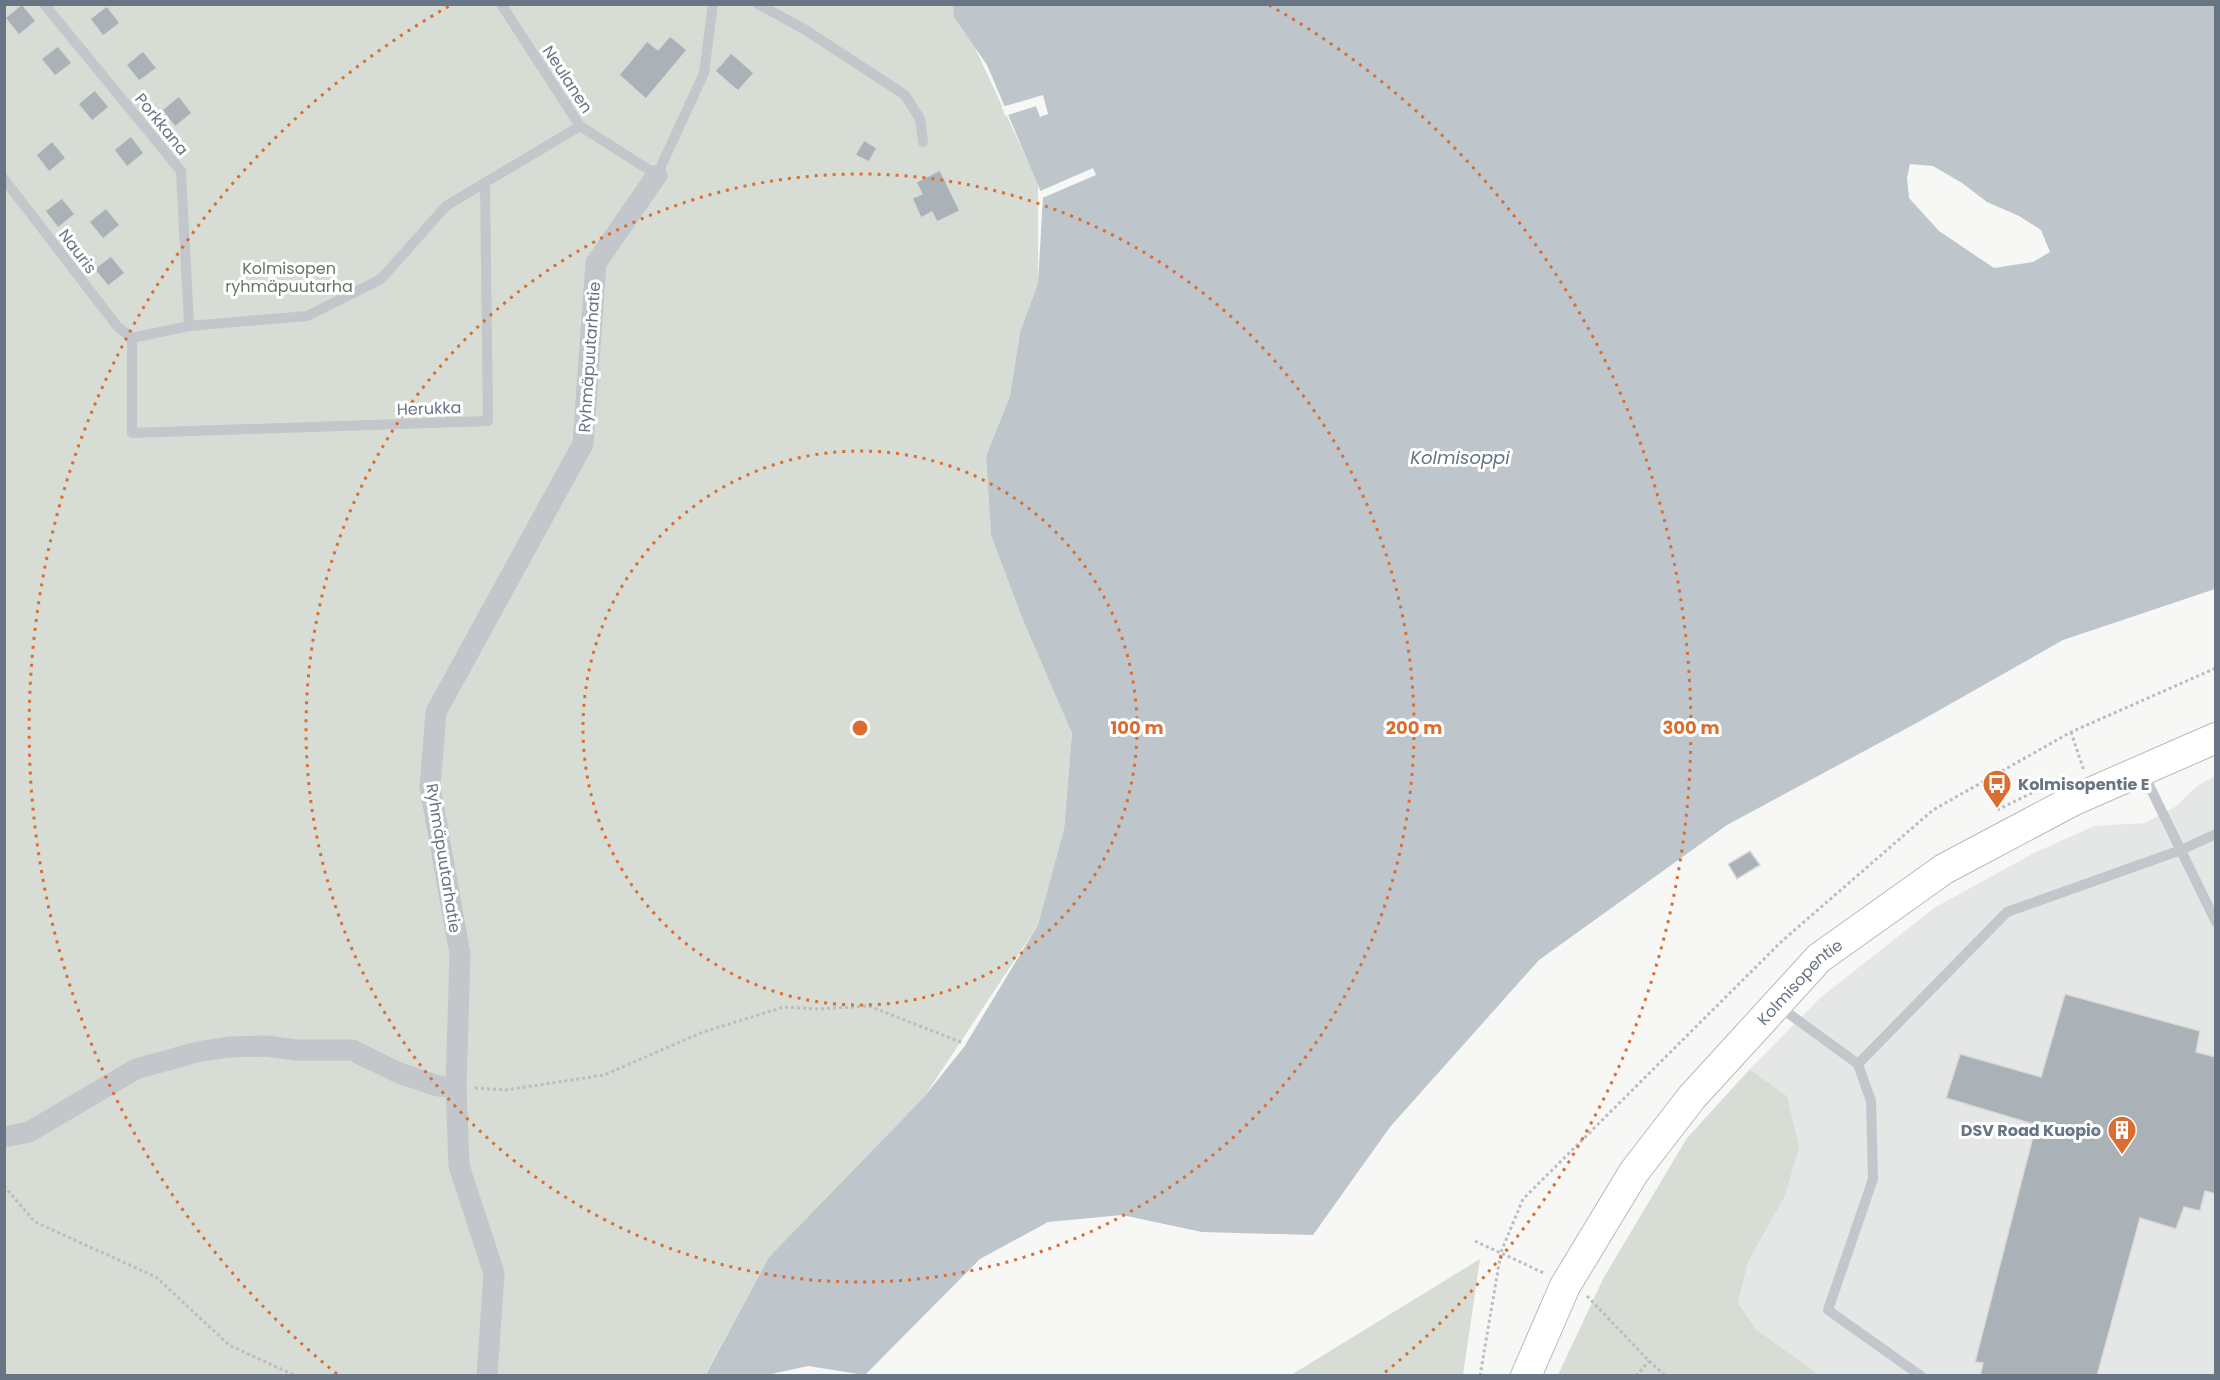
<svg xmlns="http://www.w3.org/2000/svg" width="2220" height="1380" font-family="Poppins,sans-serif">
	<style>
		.built { fill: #e5e7e6 }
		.green { fill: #d7ddd4 }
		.water { fill: #bec5cb; fill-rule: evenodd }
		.pier { fill: #f7f8f5 }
		.building { fill: #aab1b7; stroke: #d9d9d8; stroke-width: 1.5 }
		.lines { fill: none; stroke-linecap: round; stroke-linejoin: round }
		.secondary-casing { stroke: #b6babf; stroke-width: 32 }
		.path { stroke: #bbbdc0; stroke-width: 3; stroke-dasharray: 3 3; stroke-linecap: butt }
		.service { stroke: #c3c6ca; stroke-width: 10 }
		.minor { stroke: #c3c6ca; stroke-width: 21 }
		.secondary { stroke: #fff; stroke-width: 30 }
		.ring { fill: none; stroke: #dc6d31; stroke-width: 3; stroke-dasharray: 3 6 }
		.labels { text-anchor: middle; stroke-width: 6; stroke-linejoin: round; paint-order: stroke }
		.street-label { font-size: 16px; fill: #687585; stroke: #fff }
		.park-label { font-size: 16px; fill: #647763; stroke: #fff }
		.poi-label { font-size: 16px; font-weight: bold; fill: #687585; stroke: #fff; text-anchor: start }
		.water-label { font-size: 18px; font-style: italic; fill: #647580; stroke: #fff }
		.centre { fill: #dc6d31; stroke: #fff; stroke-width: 3 }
		.ring-label { font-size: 18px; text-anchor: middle; font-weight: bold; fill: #dc6d31; stroke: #fff; stroke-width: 6; stroke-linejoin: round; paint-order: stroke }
	</style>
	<rect width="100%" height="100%" fill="#f7f8f5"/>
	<path class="built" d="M2215,776V1375H1819L1756,1329L1738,1303L1748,1262L1784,1198L1787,1096L1750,1069L1820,998L1934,908L2032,854L2094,826L2145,823L2175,807L2197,786Z"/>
	<path class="green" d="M5,5H955L1038,183V283L1020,332L1010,396L986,456L991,535L1072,733L1064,829L1038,925L924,1097L769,1257L705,1375L5,1376Z
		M1750,1069L1787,1096L1799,1148L1784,1198L1748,1262L1738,1303L1756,1329L1819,1375H1558L1604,1277L1687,1138Z
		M1480,1259L1463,1375H1291Z"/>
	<path class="water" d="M953,5H2215V589L2063,640L1922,720L1727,825L1539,960L1390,1127L1313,1235L1202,1232L1122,1215L1048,1222L980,1259L865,1375L808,1366L767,1375L705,1376L769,1257L924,1097L964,1047L1038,925L1064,829L1072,733L1024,622L991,535L986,456L1010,396L1020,332L1038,283L1043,197L987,65L954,17ZM1910,164L1933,166L1962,183L1987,202L2019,216L2041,230L2050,252L2033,262L1994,268L1939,231L1909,198L1907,178Z"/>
	<path class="pier" d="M1043,95L1048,114L1040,117L1036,106L1005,116L1002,107Z
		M1093,168L1096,175L1040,199L1038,192Z"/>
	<path class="building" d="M22,4L36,21L19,35L5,18Z
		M107,6L120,23L103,36L90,19Z
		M670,36L687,50L646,99L619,75L647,41L658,50Z
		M58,46L72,63L55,76L41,59Z
		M143,51L157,68L139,81L126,65Z
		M731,53L754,73L738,91L715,71Z
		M95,90L109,107L92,121L78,104Z
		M179,96L192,113L175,127L162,110Z
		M131,136L144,153L127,167L114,150Z
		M864,140L877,148L869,162L855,155Z
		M52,141L66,158L49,172L36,155Z
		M940,170L960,211L937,222L932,212L921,218L912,198L922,194L916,182Z
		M62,198L75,214L58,228L45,211Z
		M106,208L120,225L103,239L89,222Z
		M111,256L125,273L108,286L94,269Z
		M1750,851L1760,865L1737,879L1728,864Z
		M2065,994L2200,1031L2196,1052L2216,1057V1194L2205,1191L2200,1211L2184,1207L2176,1229L2140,1218L2097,1376H1980L1983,1363L1975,1362L2036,1125L1946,1098L1960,1054L2041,1077Z"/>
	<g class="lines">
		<g class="secondary-casing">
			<g id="secondary">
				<path id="s1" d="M1526,1376L1565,1286L1634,1172L1692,1097L1819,958L1944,869L2074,800L2216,738"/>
			</g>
		</g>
		<path class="path" d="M2071,732L2084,771
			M1997,810L2040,789
			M475,1088L506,1090L604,1075L703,1032L784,1007L818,1009L869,1006L963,1043
			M4,1186L35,1222L156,1277L229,1345L296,1376
			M1475,1241L1544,1273
			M1587,1296L1649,1361L1666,1376
			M1480,1376L1501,1252L1523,1199L1782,941L1933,810L2071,732L2216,668
			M1636,1376L1649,1361"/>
		<path class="service" d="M44,4L181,171L189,326
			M501,4L580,126L657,175L704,73L713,4
			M758,4L804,29L905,95L920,119L923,142
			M4,179L117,326L132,338
			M132,338V433L488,421L485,183
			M132,338L189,326L307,316L381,279L446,206L580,126
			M2143,773L2216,922
			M1777,1005L1858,1064L1871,1101L1873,1179L1828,1310L1921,1376
			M1858,1064L2007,912L2181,850L2216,834"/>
		<path class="minor" d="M4,1137L29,1132L136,1069L197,1052L229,1047L266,1046L296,1050H352L399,1073L438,1086L456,1087
			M487,1376L494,1273L459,1166L456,1087L460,954L430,787L436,712L583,444L596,263L657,175"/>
		<use href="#secondary" class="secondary"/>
	</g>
	<g class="ring">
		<circle cx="860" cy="728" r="277"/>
		<circle cx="860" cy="728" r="554"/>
		<path d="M337 1374A831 831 0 0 1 451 5M1269 5A831 831 0 0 1 1383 1374"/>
	</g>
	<defs>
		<g id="bus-pin" transform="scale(1.5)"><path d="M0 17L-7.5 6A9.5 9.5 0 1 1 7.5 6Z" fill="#dc6d31" stroke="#fff"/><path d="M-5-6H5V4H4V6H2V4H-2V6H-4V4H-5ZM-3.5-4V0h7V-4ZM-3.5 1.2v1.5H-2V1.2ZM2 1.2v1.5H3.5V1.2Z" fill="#fff"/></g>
		<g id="building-pin" transform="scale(1.5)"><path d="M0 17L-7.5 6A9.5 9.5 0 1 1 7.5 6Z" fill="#dc6d31" stroke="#fff"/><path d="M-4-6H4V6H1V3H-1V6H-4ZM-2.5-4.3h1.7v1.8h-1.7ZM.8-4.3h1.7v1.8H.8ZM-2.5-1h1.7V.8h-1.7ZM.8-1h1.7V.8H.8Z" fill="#fff"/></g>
	</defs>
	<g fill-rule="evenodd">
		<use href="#bus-pin" x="1997" y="784"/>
		<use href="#building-pin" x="2122" y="1130"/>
	</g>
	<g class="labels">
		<g class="street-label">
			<text transform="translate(568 79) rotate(57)" y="6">Neulanen</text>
			<text transform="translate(162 124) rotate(51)" y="6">Porkkana</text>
			<text transform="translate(78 251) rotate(53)" y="6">Nauris</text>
			<text transform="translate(589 357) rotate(-86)" y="6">Ryhmäpuutarhatie</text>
			<text transform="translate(429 408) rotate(-2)" y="6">Herukka</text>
			<text transform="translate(444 858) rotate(81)" y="6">Ryhmäpuutarhatie</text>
			<text dy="6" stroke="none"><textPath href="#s1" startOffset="484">Kolmisopentie</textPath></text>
		</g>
		<g class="park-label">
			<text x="289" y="274">Kolmisopen<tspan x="289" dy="18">ryhmäpuutarha</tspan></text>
		</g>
		<g class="poi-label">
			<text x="2018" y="790">Kolmisopentie E</text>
			<text x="2101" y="1136" text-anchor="end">DSV Road Kuopio</text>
		</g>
		<g class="water-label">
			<text x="1460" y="464">Kolmisoppi</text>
		</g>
	</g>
	<circle cx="860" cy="728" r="9" class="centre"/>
	<g class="ring-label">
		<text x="1137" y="734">100 m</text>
		<text x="1414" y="734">200 m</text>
		<text x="1691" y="734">300 m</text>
	</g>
	<rect width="2220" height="1380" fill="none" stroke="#687585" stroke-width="12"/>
</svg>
